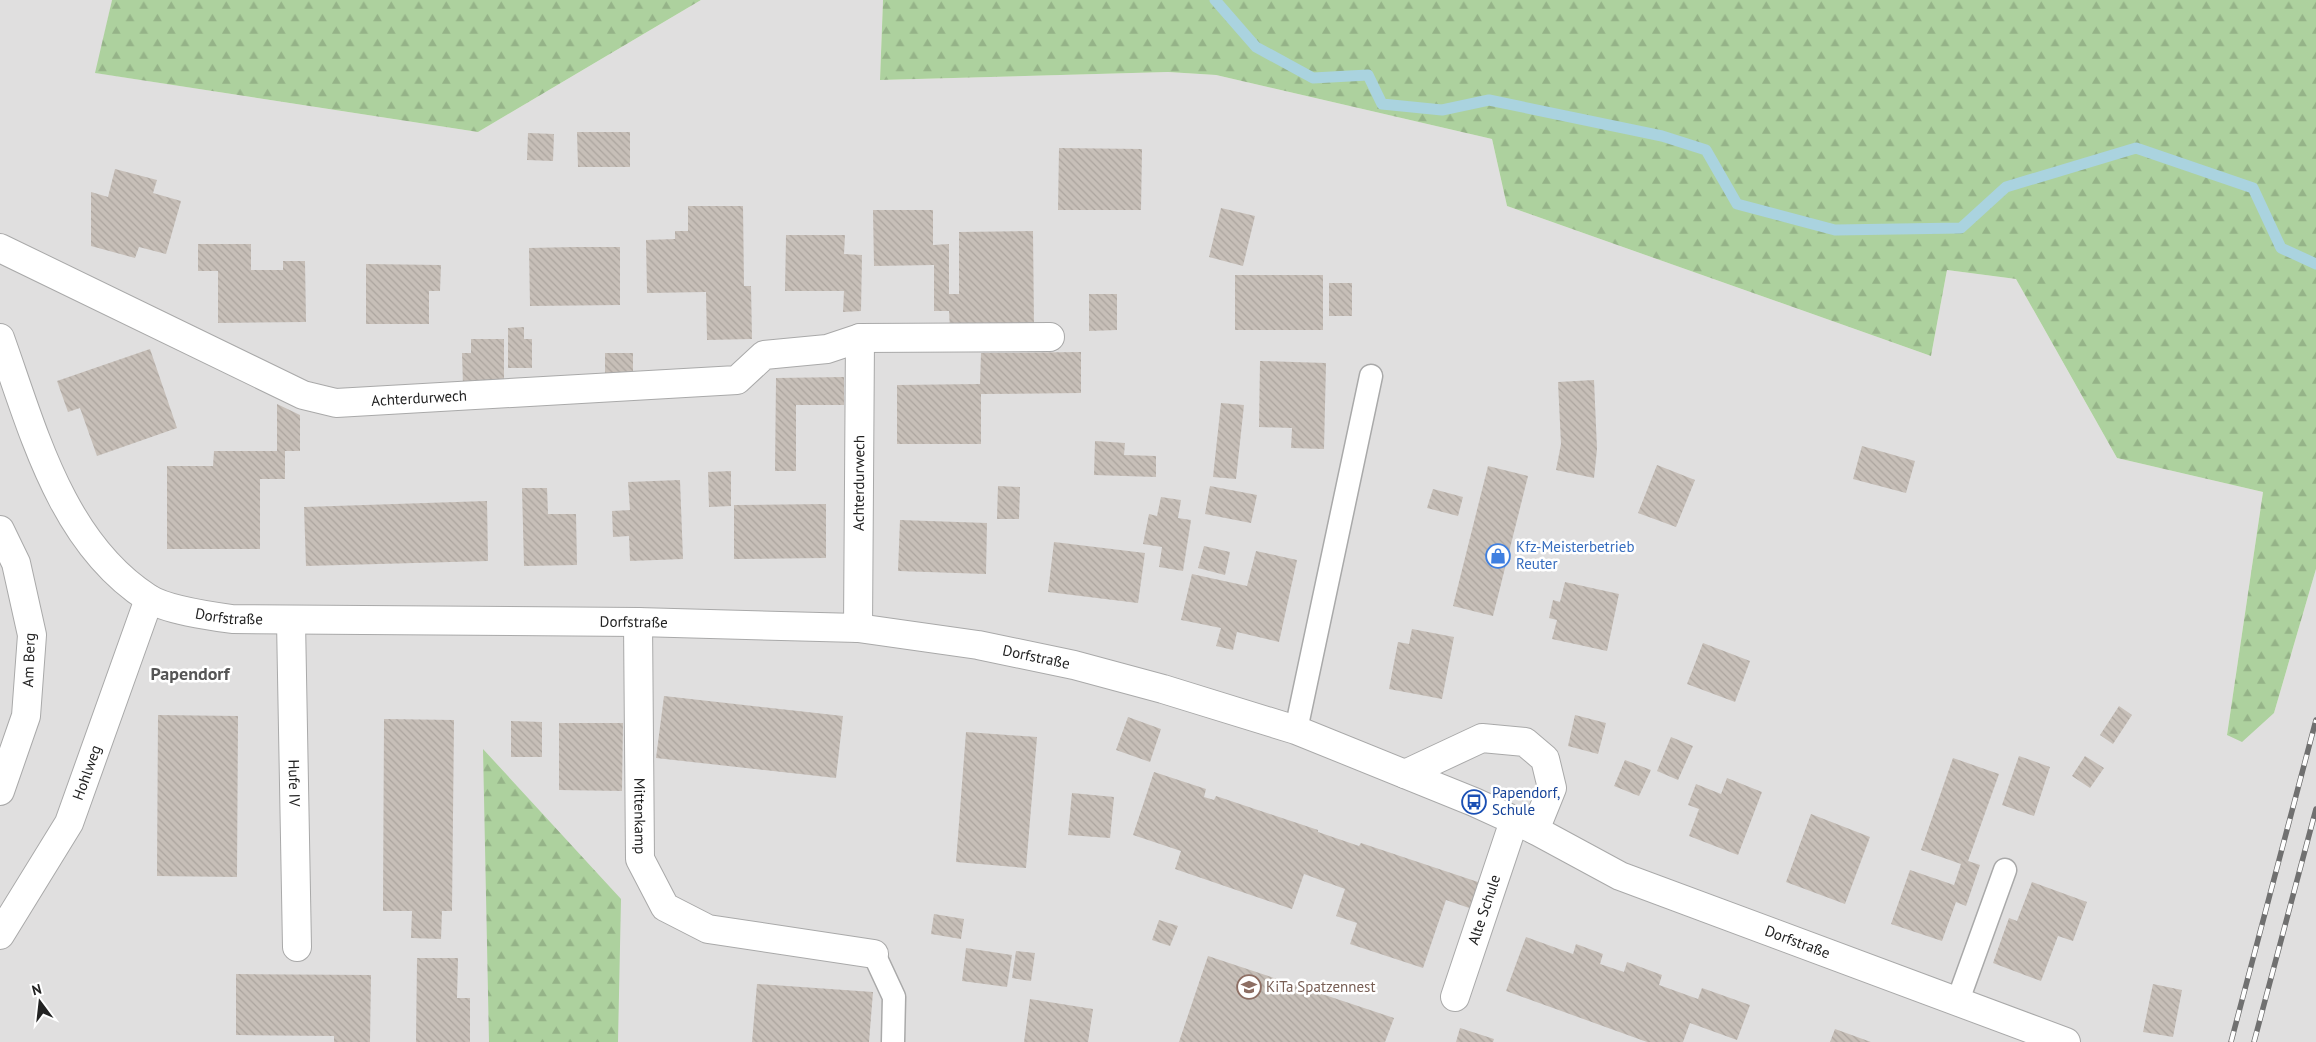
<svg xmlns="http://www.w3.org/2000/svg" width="2316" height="1042" font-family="'PT Sans',sans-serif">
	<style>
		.residential { fill: #e0dfdf }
		.forest { fill: url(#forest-firs) }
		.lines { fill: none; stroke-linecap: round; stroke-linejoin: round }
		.stream { stroke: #aad3df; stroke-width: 11 }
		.building { fill: url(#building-back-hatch) }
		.service-casing { stroke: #a9a9a9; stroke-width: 25 }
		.minor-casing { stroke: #a9a9a9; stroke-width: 30 }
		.service { stroke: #fff; stroke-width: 22 }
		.minor { stroke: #fff; stroke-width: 28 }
		.rail-casing { stroke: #707070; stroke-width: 5.5 }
		.rail { stroke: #fff; stroke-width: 4; stroke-dasharray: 11; stroke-linecap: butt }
		.labels { text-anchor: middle; stroke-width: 5; stroke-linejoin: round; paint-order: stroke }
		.street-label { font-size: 15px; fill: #222; stroke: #fff }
		.shop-label { font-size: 15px; fill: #366cbe; stroke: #fff; text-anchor: start }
		.transit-label { font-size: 15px; fill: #164399; stroke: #fff; text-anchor: start }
		.education-label { font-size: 15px; fill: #785e54; stroke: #fff; text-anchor: start }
		.quarter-label { font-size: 18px; font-weight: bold; fill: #555; stroke: #fff }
	</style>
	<defs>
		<pattern id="forest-firs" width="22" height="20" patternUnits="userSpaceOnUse" patternTransform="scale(1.25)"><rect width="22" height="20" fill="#add19e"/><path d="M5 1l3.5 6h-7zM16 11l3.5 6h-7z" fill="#95b388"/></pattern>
		<pattern id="building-back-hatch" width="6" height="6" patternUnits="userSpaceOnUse" patternTransform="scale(1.25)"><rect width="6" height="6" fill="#c7bfb8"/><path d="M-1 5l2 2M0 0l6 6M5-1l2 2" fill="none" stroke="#aba49e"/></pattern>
	</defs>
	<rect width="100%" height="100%" fill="#f2efe9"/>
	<path class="residential" d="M0,0H112L96,73L478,132L701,0H883L880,80L1168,72L1216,75L1492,139L1507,206L1931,356L1947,270L2016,279L2117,458L2263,492L2227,735L2274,713L2316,569V1042H0Z"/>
	<path class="forest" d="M112,0H701L478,132L95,73Z
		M883,0H2316V569L2274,713L2242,742L2227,735L2263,492L2117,458L2016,279L1947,270L1931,356L1507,206L1492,139L1216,75L1168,72L880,80Z
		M483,749L621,899L618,1042H489Z"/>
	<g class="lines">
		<path class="stream" d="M1215,0L1256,47L1313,78L1368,75L1382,104L1442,110L1489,100L1662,136L1706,150L1737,204L1835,230L1961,228L2006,187L2136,148L2253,188L2281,248L2316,264"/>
	</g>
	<path class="building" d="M577,132H630V167H578Z
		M528,133L554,134L553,161L527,160Z
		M1059,148L1142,149L1141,210H1058Z
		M115,169L157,180L153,193L181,201L166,254L139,247L135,258L91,246V192L108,197Z
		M688,206H743L744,286H751L752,339L707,340L706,292L647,293L646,240L675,239V231H688Z
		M1221,208L1255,216L1243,266L1209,257Z
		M873,210H933V245L949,244V294H959V232L1033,231L1034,329L950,330L949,311H934V265L874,266Z
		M786,235H845L844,254L862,255L861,311L843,312L844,291H785Z
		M198,244H251V270H283V261H305L306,322L218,323V271H198Z
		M575,247H620V305L530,306L529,248Z
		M366,264L441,265L440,291H429V324H366Z
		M1235,275H1323V330H1235Z
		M1329,283H1352V316H1329Z
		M1089,294H1117V330L1089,331Z
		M524,327V339H532V368H508V328Z
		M471,339H504V385L463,386L462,353H471Z
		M150,349L177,428L97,456L80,408L68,412L57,381Z
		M1081,352V393L981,394V444H897V385L980,384L981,353Z
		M605,353H633V381L605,382Z
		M1260,361L1326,363L1324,449L1291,448L1292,428L1259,427Z
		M844,377V405H796V471H775L776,378Z
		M1594,380L1597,449L1594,478L1556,470L1561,444L1558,382Z
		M1221,403L1244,405L1236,479L1213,477Z
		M277,404L300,415V451H285V479H260V549H167V466H213L214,451H277Z
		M1095,441L1125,443L1124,455L1156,456V477L1094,475Z
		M1862,446L1915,461L1906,493L1853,479Z
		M1657,465L1695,480L1676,527L1638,513Z
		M1488,466L1528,476L1493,616L1453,606Z
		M731,471V506L709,507L708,472Z
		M680,480L683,559L630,561L629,536L613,537L612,511L630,510L628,482Z
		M998,486L1020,487L1019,519H997Z
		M1210,486L1257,495L1251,523L1205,514Z
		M522,488H547L548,514H576L577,565L524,566Z
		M1433,489L1463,497L1458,516L1427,508Z
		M1161,497L1181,500L1178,518L1191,520L1183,571L1159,567L1162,547L1143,544L1149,514L1157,516Z
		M487,501L488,561L306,566L304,507Z
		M826,504V558L734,559V505Z
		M900,520L987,523L986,574L898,571Z
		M1054,542L1145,553L1138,603L1048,592Z
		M1204,546L1230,552L1225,575L1198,568Z
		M1256,551L1297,560L1279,642L1237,632L1233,650L1216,646L1221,628L1181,620L1192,574L1247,586Z
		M1565,582L1619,594L1607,651L1552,639L1557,620L1549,618L1553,600L1560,602Z
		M1412,629L1454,637L1442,699L1389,689L1398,642L1409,644Z
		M1703,643L1750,661L1735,702L1687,684Z
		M664,696L843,716L836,778L656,758Z
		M2119,706L2132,715L2113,744L2100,735Z
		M158,715L238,716L237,877L157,876Z
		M1575,715L1606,723L1598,754L1568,746Z
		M1128,717L1161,729L1150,762L1116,750Z
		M384,719L454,720L452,911H442L441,939L411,938L412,911H383Z
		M511,721L542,722V757H511Z
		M559,723H623L622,791L559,790Z
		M966,732L1037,737L1026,868L956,862Z
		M1671,737L1693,746L1678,780L1657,771Z
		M2019,756L2050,767L2034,816L2002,805Z
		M2085,756L2104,768L2090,788L2072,776Z
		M1953,758L1999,774L1968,861L1980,865L1966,906L1956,902L1942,941L1891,924L1910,870L1954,885L1961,864L1921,850Z
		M1625,760L1651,770L1639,796L1614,786Z
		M1154,772L1206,789L1204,797L1214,800L1216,796L1318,830V832L1359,846L1361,843L1487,885L1478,911L1446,900L1423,968L1350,944L1357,923L1336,916L1345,889L1304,874L1292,909L1175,869L1181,851L1133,835Z
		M1727,778L1762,792L1738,855L1689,836L1699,809L1688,805L1696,784L1721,794Z
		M1072,793L1114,797L1110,838L1068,835Z
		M1811,814L1870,837L1845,904L1786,882Z
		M2032,882L2087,902L2073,941L2058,936L2041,981L1993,963L2009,918L2017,921Z
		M934,914L964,919L961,939L931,934Z
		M1159,920L1178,926L1170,946L1152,940Z
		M1526,937L1573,954L1576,944L1603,954L1600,964L1624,972L1627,962L1662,975L1659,985L1698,999L1702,988L1750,1005L1737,1040L1690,1023L1683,1042H1647L1506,991Z
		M966,948L1012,955L1007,987L962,981Z
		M1016,951L1035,953L1031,981L1012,978Z
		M1208,956L1394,1018L1385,1042H1179Z
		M417,958H458L457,998H470V1042H416Z
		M236,974L371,975L370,1042H334V1036L236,1035Z
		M757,984L873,992L869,1042H752Z
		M2153,984L2182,990L2173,1037L2143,1032Z
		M1030,999L1093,1009L1088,1042H1024Z
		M1460,1028L1494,1039L1493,1042H1456Z
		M1835,1029L1871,1042H1830Z"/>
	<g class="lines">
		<g class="service-casing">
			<path id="service" d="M1296,730L1371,376
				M874,954L894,997L893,1042
				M1957,1003L2005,870"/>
		</g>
		<g class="minor-casing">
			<g id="minor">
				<path id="s1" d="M0,248L303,395L336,403L737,380L764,355L827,349L860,338L1050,337"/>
				<path id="s2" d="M0,338C33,430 61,542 148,598C166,610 210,616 232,619L638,622L858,628L978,645L1074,665L1163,689L1296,730L1474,802L1535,830L1620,876L2066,1042"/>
				<path d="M0,530L16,563L32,635L26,716L0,791"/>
				<path id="s3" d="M291,621L297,947"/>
				<path id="s4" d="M638,622L640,859L665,907L708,929L874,954"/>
				<path id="s5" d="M858,628L860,338"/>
				<path d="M1405,774L1482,738L1525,742L1545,759L1552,788L1535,830"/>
				<path id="s6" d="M0,935L69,823L149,599"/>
				<path id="s7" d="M1455,997L1514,821"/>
			</g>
		</g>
		<use href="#service" class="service"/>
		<use href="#minor" class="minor"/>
		<g class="rail-casing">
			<path id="rail" d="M2231,1042L2316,720
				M2254,1042L2316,809"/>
		</g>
		<use href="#rail" class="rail"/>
	</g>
	<defs>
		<g id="shop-ring" transform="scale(1.25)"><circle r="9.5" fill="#fff" stroke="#3f7fe0" stroke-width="1.5"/><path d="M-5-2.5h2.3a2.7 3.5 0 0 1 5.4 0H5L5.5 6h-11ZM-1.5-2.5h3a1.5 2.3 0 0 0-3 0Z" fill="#3f7fe0"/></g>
		<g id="bus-ring" transform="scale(1.25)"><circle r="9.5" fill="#fff" stroke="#1a4fb4" stroke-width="1.5"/><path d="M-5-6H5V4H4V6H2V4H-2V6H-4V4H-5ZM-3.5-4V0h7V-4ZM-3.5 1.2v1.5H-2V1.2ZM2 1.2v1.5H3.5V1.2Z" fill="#1a4fb4"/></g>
		<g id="school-ring" transform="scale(1.25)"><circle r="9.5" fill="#fff" stroke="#8d6e63" stroke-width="1.5"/><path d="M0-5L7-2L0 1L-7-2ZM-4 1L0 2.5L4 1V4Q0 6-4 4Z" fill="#8d6e63"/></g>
	</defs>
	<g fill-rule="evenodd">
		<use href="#shop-ring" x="1498" y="556"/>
		<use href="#bus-ring" x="1474" y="802"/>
		<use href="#school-ring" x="1249" y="987"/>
	</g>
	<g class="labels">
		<g class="street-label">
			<text dy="5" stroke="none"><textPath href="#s1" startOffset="454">Achterdurwech</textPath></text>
			<text dy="5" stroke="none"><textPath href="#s5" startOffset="145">Achterdurwech</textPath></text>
			<text dy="5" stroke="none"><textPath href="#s2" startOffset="389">Dorfstraße</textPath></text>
			<text dy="5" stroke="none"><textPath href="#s2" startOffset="794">Dorfstraße</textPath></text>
			<text dy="5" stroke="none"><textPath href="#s2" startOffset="1199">Dorfstraße</textPath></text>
			<text transform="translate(29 660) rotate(-88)" y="5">Am Berg</text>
			<text dy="5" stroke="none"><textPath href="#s6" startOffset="185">Hohlweg</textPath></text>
			<text dy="5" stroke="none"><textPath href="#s3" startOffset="162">Hufe IV</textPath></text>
			<text dy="5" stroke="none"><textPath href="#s4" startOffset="194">Mittenkamp</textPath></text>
			<text dy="5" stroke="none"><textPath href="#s7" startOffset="92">Alte Schule</textPath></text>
			<text dy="5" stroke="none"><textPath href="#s2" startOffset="2014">Dorfstraße</textPath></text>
		</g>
		<g class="shop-label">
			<text x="1516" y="552">Kfz-Meisterbetrieb<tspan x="1516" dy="17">Reuter</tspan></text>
		</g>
		<g class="transit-label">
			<text x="1492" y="798">Papendorf,<tspan x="1492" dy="17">Schule</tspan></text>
		</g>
		<g class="education-label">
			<text x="1266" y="992">KiTa Spatzennest</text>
		</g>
		<g class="quarter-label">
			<text x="190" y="680">Papendorf</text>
		</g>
	</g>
	<g transform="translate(40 1002) rotate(345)" stroke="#ffffff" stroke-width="4" paint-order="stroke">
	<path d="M0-4L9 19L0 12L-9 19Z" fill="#222222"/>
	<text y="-8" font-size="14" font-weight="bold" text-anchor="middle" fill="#222222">N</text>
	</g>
</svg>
